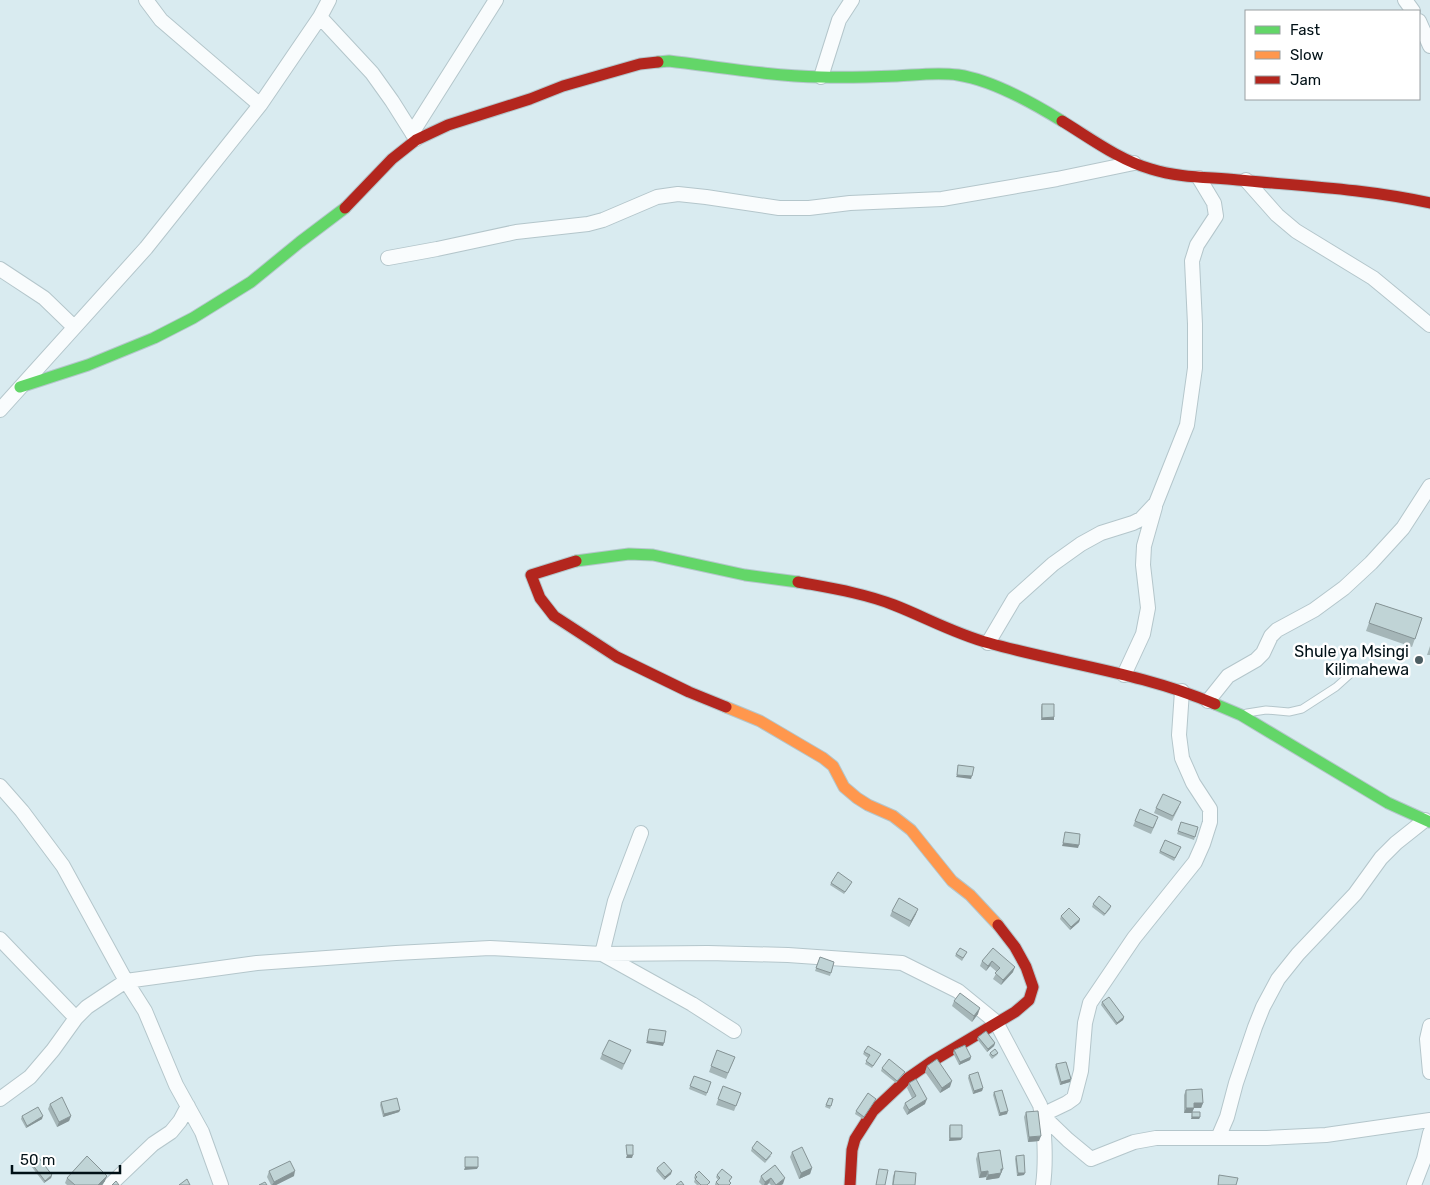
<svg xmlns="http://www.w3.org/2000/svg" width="1430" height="1185" font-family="Rubik,sans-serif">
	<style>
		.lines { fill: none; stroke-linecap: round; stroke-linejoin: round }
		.lane-casing { stroke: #b4c6cb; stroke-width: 9 }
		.street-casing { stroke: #b4c6cb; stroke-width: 16 }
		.fast-casing { stroke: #b4c6cb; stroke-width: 13 }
		.slow-casing { stroke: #b4c6cb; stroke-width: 13 }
		.jam-casing { stroke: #b4c6cb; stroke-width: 13 }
		.lane { stroke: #f9fcfd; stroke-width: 7 }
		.street { stroke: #f9fcfd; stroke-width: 14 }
		.fast { stroke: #63d668; stroke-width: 11 }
		.slow { stroke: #ff974d; stroke-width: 11 }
		.jam { stroke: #b3261e; stroke-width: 11 }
		.wall { fill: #a5b6b8 }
		.shaded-wall { fill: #869496 }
		.building { fill: #c0d4d6; stroke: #869496 }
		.poi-dot { fill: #4c5d62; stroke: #fff; stroke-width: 2 }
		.labels { text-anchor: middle; stroke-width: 5; stroke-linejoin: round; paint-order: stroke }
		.poi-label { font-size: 16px; fill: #001016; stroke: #fff; text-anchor: end }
	</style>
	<rect width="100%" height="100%" fill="#d9ebf0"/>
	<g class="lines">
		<g class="lane-casing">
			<path id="lane" d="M1247,713L1266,710L1289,712L1302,709L1336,687L1356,669"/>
		</g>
		<g class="street-casing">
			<path id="street" d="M146,0L161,20L260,105
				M1405,0L1413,11
				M320,17L372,73L392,101L416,139
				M1419,21L1430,46
				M821,77L839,20L852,0
				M412,133L496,0
				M1246,180L1277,215L1296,231L1373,278L1430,325
				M388,258L437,249L516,232L588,224L603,220L657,197L678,194L706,197L779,208H809L850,203L942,199L1057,179L1134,163
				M0,269L44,298L74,327
				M0,410L146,248L260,105L320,17L329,0
				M988,643L1014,599L1053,564L1081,544L1101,533L1133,523L1141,519L1156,503L1187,425L1195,368V324L1192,261L1197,245L1216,216L1214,203L1199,178
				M1124,675L1143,634L1148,608L1143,565L1144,546L1155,507
				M1182,691L1179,735L1182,758L1193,783L1210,809V822L1203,844L1195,862L1134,938L1090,1003L1085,1023L1081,1071L1074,1098L1067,1103L1042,1115L1068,1140L1091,1159L1134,1142L1156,1138H1267L1326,1135L1430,1120
				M1208,701L1228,676L1256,660L1263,653L1271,636L1277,630L1314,610L1344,588L1371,563L1403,528L1430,486
				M0,786L22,811L63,866L126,981L145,1011L176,1085L202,1132L221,1185
				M641,833L615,901L602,954L692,1004L734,1031
				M0,939L76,1018
				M1430,1026L1427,1039L1430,1072
				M0,1099L30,1077L53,1050L76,1018L87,1007L126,981L257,963L396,953L490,948L602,954L708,953L788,955L902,963L958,991L996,1022L1040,1105C1045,1126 1046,1164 1043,1185
				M1218,1138L1227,1117L1236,1083L1255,1027L1263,1007L1278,979L1298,954L1355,894L1381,858L1396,843L1425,820
				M110,1185L153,1144L171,1132L180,1121L188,1106
				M1414,1185L1424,1159L1430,1133"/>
		</g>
		<g class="fast-casing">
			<path id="fast" d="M658,62L669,61C719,67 770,76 821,77C846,78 872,77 897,76C917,75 937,72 958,75C992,80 1033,103 1062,121
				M20,387L88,365L154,338L193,318L251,282L300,242L345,208
				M576,561L629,554L653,555L745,575L798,582
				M1215,704L1241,715L1388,803L1430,822"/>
		</g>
		<g class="slow-casing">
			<path id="slow" d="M726,707L760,721L823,758L833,766L844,787L857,798L868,805L893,816L911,830L952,881L970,895L998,925"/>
		</g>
		<g class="jam-casing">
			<path id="jam" d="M1062,121C1090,138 1119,160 1151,169C1180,178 1209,177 1238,180C1302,186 1367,189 1430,203
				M345,208L392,159L416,140L448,125L530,99L563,86L640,64L658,62
				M576,561L531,575L540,598L554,616L617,657L689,692L726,707
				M798,582C830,588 863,593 894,605C925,617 955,634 989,643C1064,664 1143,673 1215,704
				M850,1185L852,1150L855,1139L873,1111L908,1078L931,1062L1015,1012L1029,1000L1033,987L1026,967L1015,947L998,925"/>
		</g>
		<use href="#lane" class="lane"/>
		<use href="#street" class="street"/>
		<use href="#fast" class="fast"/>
		<use href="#slow" class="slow"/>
		<use href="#jam" class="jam"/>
	</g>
	<path class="wall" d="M1376,603L1422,618L1412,647L1366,631Z
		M1430,646V655H1427Z
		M1042,704L1054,717V720H1041V707Z
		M1179,807L1172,821L1154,813L1156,808Z
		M1135,821L1156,823L1151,834L1133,826Z
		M1181,822L1198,827L1194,840L1177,834Z
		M1165,840L1181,847L1174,861L1159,853Z
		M831,883L851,884L844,894L830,885Z
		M1093,904L1111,906L1110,909L1104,916L1092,907Z
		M892,911L916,914L909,927L890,916Z
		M1061,916L1080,919L1079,922L1070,930L1060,919Z
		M993,948L1013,972L1001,985L993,979L997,972L990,966L986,971L980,966L982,961Z
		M967,952L962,961L955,956L956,954Z
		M820,957L834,962L830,976L815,971Z
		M954,1001L978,1014L972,1022L952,1006Z
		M1102,1002L1124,1017L1123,1020L1116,1025L1101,1005Z
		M978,1037L995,1043L994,1046L987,1052L977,1039Z
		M631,1050L622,1070L600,1059L602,1054Z
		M717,1050L735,1057L726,1079L709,1072Z
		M954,1050L971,1057L970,1060L959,1065L953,1053Z
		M864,1052L881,1054L872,1068L865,1064L868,1058L863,1054Z
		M990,1053H998L997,1055L992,1059L989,1055Z
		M1056,1064L1070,1082L1060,1085L1055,1067Z
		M927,1066L950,1087L940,1093L925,1072Z
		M882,1068L905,1072L904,1074L896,1083L881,1071Z
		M969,1075L983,1088L982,1091L973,1094L968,1078Z
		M694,1076L711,1082L706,1096L689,1089Z
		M909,1083L925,1104L907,1115L903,1108L905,1103L912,1098L907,1088Z
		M723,1086L741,1093L734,1111L716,1105Z
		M1186,1090L1203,1103L1201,1108H1194L1192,1112L1200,1117L1199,1119H1191L1192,1113H1184V1095Z
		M994,1092L1007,1114L999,1116L993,1095Z
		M829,1098L833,1099L830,1109L825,1107Z
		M876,1099L863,1119L855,1114L856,1111Z
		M381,1102L400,1110L399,1112L383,1117L380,1105Z
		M50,1104L71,1116L69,1121L57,1127L48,1109Z
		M1026,1112L1039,1141L1028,1142L1024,1117Z
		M22,1116L42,1119L26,1128L21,1119Z
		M950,1125L961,1140L949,1141V1128Z
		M752,1148L771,1156L765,1163L751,1151Z
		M792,1152L812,1168L810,1174L799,1179L790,1157Z
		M978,1153L1001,1174L999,1178L986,1180V1177L979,1178L976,1159Z
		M1016,1156L1024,1175L1017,1176L1015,1159Z
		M29,1160L52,1175L51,1178L44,1183L28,1162Z
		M775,1165L783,1184L781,1185H771L769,1183L767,1185H762L759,1182L761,1176Z
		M657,1168L671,1174L664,1180L656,1171Z
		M269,1171L294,1176L276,1185H271L267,1177Z
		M895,1171L915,1185H892L893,1176Z
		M695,1175L710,1182L709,1184L697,1185L694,1182L695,1179L694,1178Z
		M717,1175L732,1177L729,1182L730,1185H715V1184L716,1182L718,1180L716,1177Z
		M67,1178L105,1181L102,1185H67L65,1183Z"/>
	<path class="shaded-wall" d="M1054,717V720H1041L1042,718Z
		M957,775L972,776L971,779L956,777Z
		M1063,843L1079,845L1078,848L1062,846Z
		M918,909L916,914L909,927L911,921Z
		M1080,919L1079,922L1070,930L1071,927Z
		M992,961L990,966L986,971L988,966Z
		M1015,967L1013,972L1001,985L1003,980Z
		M980,1008L978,1014L972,1022L974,1016Z
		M1124,1017L1123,1020L1116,1025L1117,1023Z
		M647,1041L664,1043L663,1046L646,1043Z
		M995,1043L994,1046L987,1052L988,1049Z
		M971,1057L970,1060L959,1065L960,1062Z
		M1071,1079L1070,1082L1060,1085L1061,1082Z
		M952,1081L950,1087L940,1093L942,1088Z
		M983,1088L982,1091L973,1094L974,1091Z
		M927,1099L925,1104L907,1115L909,1110Z
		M1194,1103H1203L1201,1108H1194L1192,1113H1184L1186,1108Z
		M400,1110L399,1112L383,1117L384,1114Z
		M1008,1111L1007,1114L999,1116L1000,1113Z
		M43,1116L42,1119L26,1128L27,1126Z
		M71,1116L69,1121L57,1127L59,1122Z
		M1192,1117H1200L1199,1119H1191Z
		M1041,1136L1039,1141L1028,1142L1029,1137Z
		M950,1138H962L961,1140L949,1141Z
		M627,1155H633L632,1158H626Z
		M465,1167H478L477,1169L464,1170Z
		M812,1168L810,1174L799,1179L801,1173Z
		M1001,1169H1003L999,1178L986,1180L988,1175Z
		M295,1171L294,1176L276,1185H272L274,1182Z
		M672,1171L671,1174L664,1180L665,1177Z
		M988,1171L986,1177L979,1178L981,1172Z
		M1018,1173H1025L1024,1175L1017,1176Z
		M52,1175L51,1178L44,1183L45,1181Z
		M107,1176L105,1181L102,1185H98Z
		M771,1178L769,1183L767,1185H764L765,1182Z
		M785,1178L783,1184L781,1185H776Z"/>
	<path class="building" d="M1376,603L1422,618L1415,639L1369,623Z
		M1042,704H1054V717L1042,718Z
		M958,765L974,767L972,776L957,775Z
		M1163,794L1181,802L1173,816L1156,808Z
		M1140,809L1158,817L1153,828L1135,821Z
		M1181,822L1198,827L1195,837L1178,831Z
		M1065,832L1080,834L1079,845L1063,843Z
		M1165,840L1181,847L1175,858L1160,851Z
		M838,872L852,882L845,892L831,883Z
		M1099,896L1111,906L1105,914L1093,904Z
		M899,898L918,909L911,921L892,911Z
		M1069,908L1080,919L1071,927L1061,916Z
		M960,948L967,952L963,958L956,954Z
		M993,948L1015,967L1003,980L995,973L1000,968L992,961L988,966L982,961Z
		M820,957L834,962L831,973L816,968Z
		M960,993L980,1008L974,1016L954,1001Z
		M1109,997L1124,1017L1117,1023L1102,1002Z
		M649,1029L666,1031L664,1043L647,1041Z
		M986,1031L995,1043L988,1049L978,1037Z
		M609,1040L631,1050L624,1064L602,1054Z
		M965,1045L971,1057L960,1062L954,1050Z
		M868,1046L881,1054L873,1066L866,1061L870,1055L864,1052Z
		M995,1049L998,1053L993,1056L990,1053Z
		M717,1050L735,1057L728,1073L711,1066Z
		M889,1059L905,1072L897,1081L882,1068Z
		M937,1059L952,1081L942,1088L927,1066Z
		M1066,1062L1071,1079L1061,1082L1056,1064Z
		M978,1072L983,1088L974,1091L969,1075Z
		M694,1076L711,1082L707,1093L690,1086Z
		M916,1079L927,1099L909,1110L905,1103L916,1096L909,1083Z
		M723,1086L741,1093L736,1106L718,1099Z
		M1202,1089L1203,1103H1194V1108H1186V1090Z
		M1002,1090L1008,1111L1000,1113L994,1092Z
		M868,1093L876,1099L864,1117L856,1111Z
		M62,1097L71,1116L59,1122L50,1104Z
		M397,1098L400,1110L384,1114L381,1102Z
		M829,1098L833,1099L831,1106L826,1105Z
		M38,1107L43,1116L27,1126L22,1116Z
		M1038,1111L1041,1136L1029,1137L1026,1112Z
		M1192,1112H1200V1117H1192Z
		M950,1125H962V1138H950Z
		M757,1141L772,1153L766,1160L752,1148Z
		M626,1145H633V1155H627Z
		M802,1147L812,1168L801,1173L792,1152Z
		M1000,1150L1003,1169H1001V1173L988,1175V1171L981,1172L978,1153Z
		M36,1154L52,1175L45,1181L29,1160Z
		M1024,1155L1025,1173H1018L1016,1156Z
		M87,1156L107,1176L98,1185H75L67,1178Z
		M465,1157H478V1167H465Z
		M290,1161L295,1171L274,1182L269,1171Z
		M664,1162L672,1171L665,1177L657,1168Z
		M775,1165L785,1178L776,1185L771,1178L765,1182L761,1176Z
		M722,1169L732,1177L729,1181L731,1183L729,1185H719L716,1182L720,1178L717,1175Z
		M879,1169L888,1170L885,1185H876Z
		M699,1171L710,1182L707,1185H701L695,1179L697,1177L695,1175Z
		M895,1171L916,1173L915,1185H893Z
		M1219,1175L1238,1178L1236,1185H1218Z
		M187,1179L190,1185H179Z
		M116,1181L119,1185H112Z
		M681,1181L684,1185H676Z
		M265,1182L267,1185H259Z"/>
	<circle class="poi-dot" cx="1419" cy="660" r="5"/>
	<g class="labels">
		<g class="poi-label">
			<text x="1409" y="657">Shule ya Msingi<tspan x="1409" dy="18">Kilimahewa</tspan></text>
		</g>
	</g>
	<rect x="1245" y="10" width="175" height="90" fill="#ffffff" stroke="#999fa2"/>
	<rect x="1255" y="26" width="25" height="8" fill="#63d668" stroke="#999fa2"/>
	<text x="1290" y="35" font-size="15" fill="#001016">Fast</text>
	<rect x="1255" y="51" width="25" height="8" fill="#ff974d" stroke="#999fa2"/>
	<text x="1290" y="60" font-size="15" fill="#001016">Slow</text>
	<rect x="1255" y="76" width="25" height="8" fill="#b3261e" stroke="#999fa2"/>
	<text x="1290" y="85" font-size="15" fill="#001016">Jam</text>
	<path d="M12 1165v8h108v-8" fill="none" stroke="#001016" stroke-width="2.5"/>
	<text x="20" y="1165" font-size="15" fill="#001016" stroke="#ffffff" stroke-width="4" paint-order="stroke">50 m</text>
</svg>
